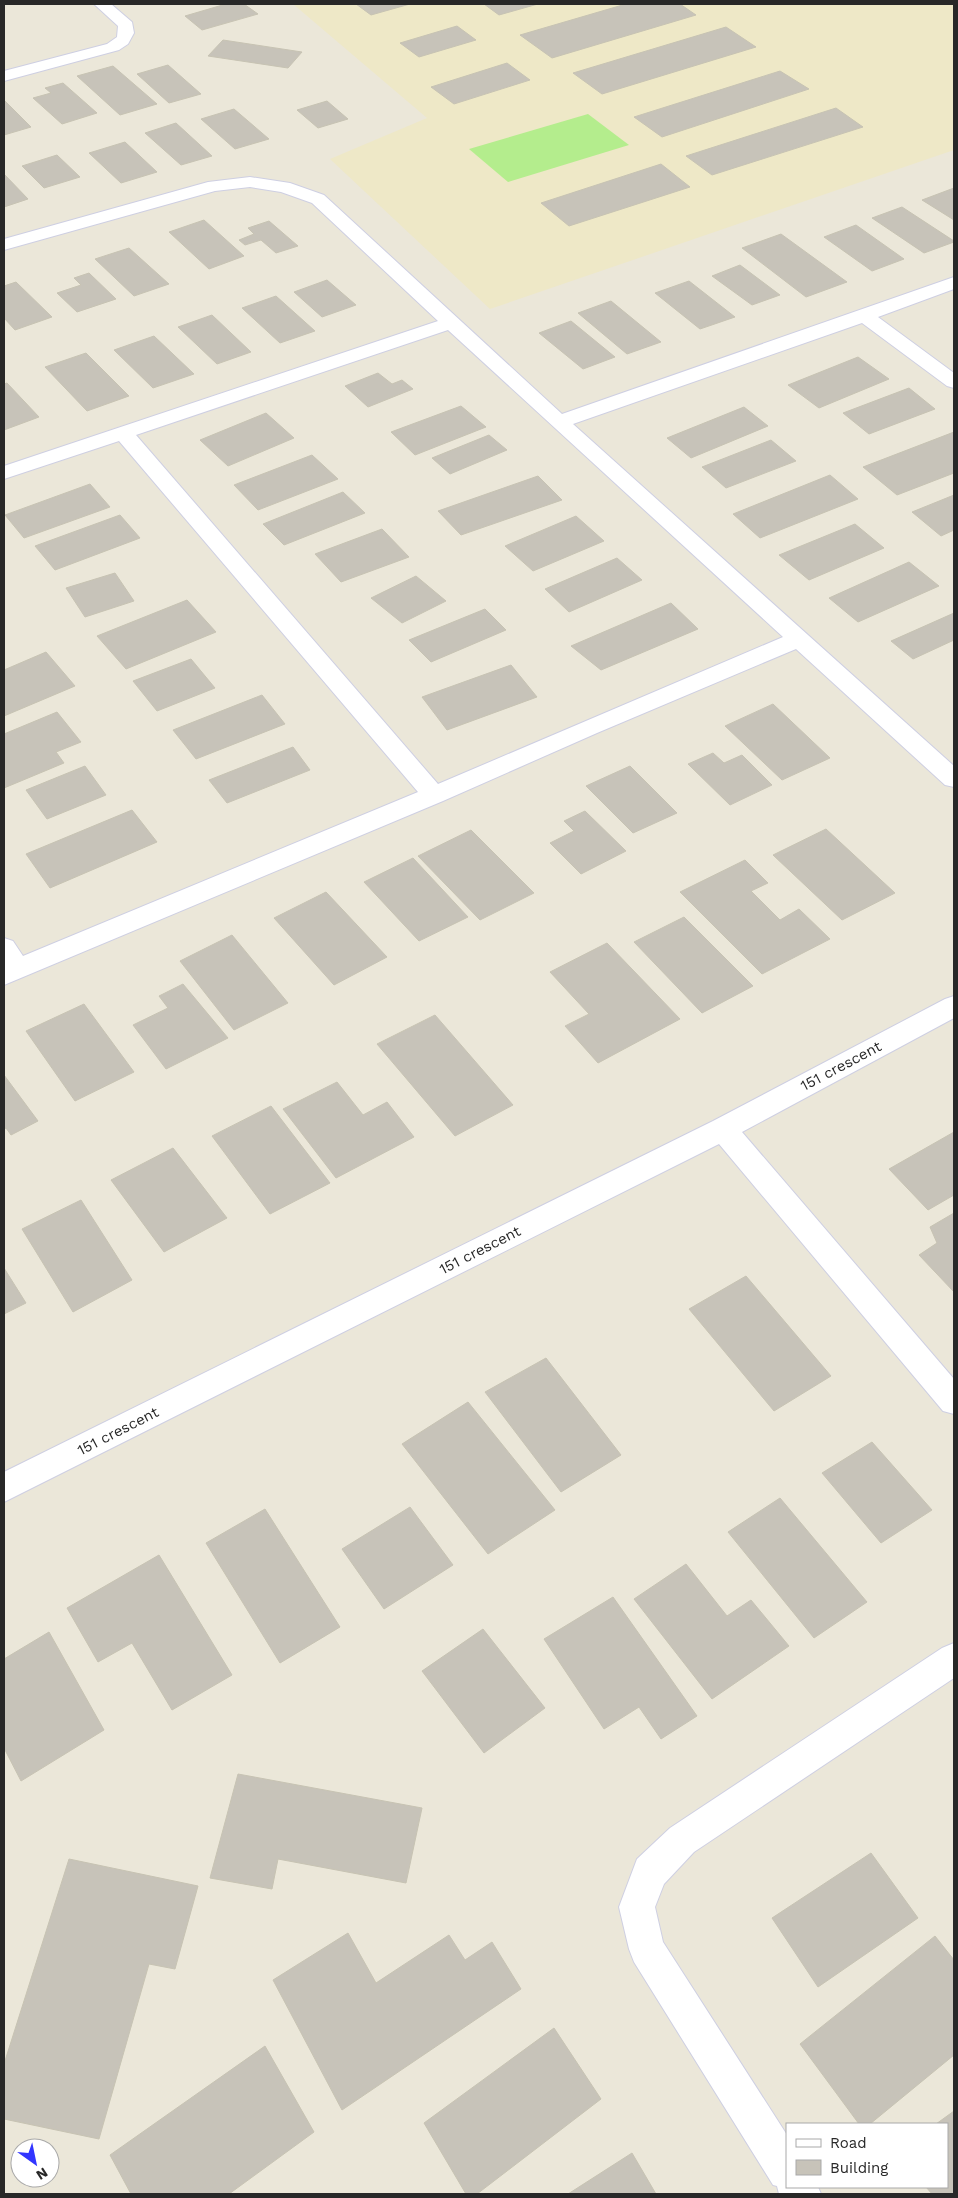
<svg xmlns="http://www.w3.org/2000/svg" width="958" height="2198" font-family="'Work Sans',sans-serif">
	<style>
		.education { fill: #eee8c7 }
		.pitch { fill: #b4ed8d }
		.building { fill: #c7c3b9; stroke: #c7c3b3 }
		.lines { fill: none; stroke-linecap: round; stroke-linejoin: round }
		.street-casing { stroke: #cecfe2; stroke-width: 2 }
		.street { fill: #fff; fill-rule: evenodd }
		.labels { text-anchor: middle; stroke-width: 5; stroke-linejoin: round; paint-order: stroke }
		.street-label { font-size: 15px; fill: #282828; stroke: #fff }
	</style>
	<rect width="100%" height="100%" fill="#ebe7d9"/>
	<path class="education" d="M293,4H954V150L490,309L330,159L427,118Z"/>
	<path class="pitch" d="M588,114L629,145L508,182L469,149Z"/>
	<path class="building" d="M226,4H244L258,14L202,30L185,16Z
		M356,4H410L371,15Z
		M484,4H538L499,15Z
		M626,4H680L696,15L552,58L520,35Z
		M457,26L476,40L419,57L400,43Z
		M726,27L756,47L602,94L573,73Z
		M223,40L302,52L288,68L208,56Z
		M507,63L530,80L454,104L431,87Z
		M168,65L201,94L169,103L137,74Z
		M113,66L157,104L120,115L77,76Z
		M780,71L809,89L662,137L634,117Z
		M63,83L97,113L62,124L33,98L51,93L45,88Z
		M4,100L31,127L4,135Z
		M327,101L348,119L318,128L297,110Z
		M836,108L863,127L712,175L686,156Z
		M234,109L269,139L235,149L201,119Z
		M176,123L212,156L181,165L145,133Z
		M125,142L157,172L121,183L89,153Z
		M57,155L80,177L44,188L22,166Z
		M661,164L690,187L569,226L541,203Z
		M4,174L28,199L4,207Z
		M954,188V220L922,200Z
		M902,207L954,241V242L924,253L872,218Z
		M204,220L244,256L209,269L169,232Z
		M269,221L298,246L276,253L261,240L245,245L239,240L254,234L248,228Z
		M856,225L904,259L872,271L824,237Z
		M781,234L847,282L806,297L742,248Z
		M129,248L169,284L134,296L95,259Z
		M740,265L780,295L752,305L712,276Z
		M89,273L116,299L77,312L57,293L81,285L74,278Z
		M327,280L356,305L322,317L294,292Z
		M689,281L735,317L700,329L655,293Z
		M16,282L52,317L15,330L4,318V286Z
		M276,296L315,331L280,343L242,308Z
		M611,301L661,342L627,354L578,313Z
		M212,315L251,352L217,364L178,327Z
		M571,321L615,357L583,369L539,333Z
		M154,336L194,374L153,388L114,350Z
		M86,353L129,396L87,411L45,367Z
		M858,357L889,379L819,408L788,385Z
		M378,373L392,384L402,380L413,389L368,407L345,386Z
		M7,383L39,417L4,430V384Z
		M909,388L935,409L869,434L843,413Z
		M461,406L486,427L415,455L391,432Z
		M744,407L768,426L691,458L667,438Z
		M266,413L294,438L228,466L200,440Z
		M954,432V473L897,495L863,467Z
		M489,435L507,450L450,474L432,458Z
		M771,440L796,461L726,488L702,467Z
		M312,455L338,479L258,510L234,485Z
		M830,475L858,499L760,538L733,514Z
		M538,476L562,500L461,535L438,511Z
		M90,484L110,507L24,538L5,515Z
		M343,492L365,513L284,545L263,524Z
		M954,495V530L941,536L912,512Z
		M120,515L140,538L55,570L35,546Z
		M576,516L604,541L533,571L505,546Z
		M855,524L884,548L809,580L779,555Z
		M382,529L409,557L341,582L315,554Z
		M617,558L642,580L569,612L545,589Z
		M909,562L939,586L858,622L829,598Z
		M115,573L134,601L85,617L66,588Z
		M416,576L446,601L402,623L371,598Z
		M187,600L216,632L126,669L97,636Z
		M671,603L698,629L601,670L571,646Z
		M485,609L506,630L431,662L409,640Z
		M954,613V640L913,659L891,641Z
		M46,652L75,686L4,716V670Z
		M191,659L215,688L157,711L133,681Z
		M511,665L537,697L447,730L422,697Z
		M262,695L285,724L196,759L173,730Z
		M773,704L830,758L782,780L725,726Z
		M57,712L81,742L56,752L64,763L4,788V734Z
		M293,747L310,770L227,803L209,780Z
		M713,753L724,763L742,755L772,785L730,805L688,764Z
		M85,766L106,795L47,819L26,790Z
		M630,766L677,813L633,833L586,786Z
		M132,810L157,842L50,888L26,854Z
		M585,811L626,851L581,874L550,843L574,831L564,821Z
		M826,829L895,893L842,920L773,855Z
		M471,830L534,893L480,920L418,856Z
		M413,858L468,917L419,941L364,882Z
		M745,860L768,883L751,891L780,920L799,909L830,939L762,974L680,892Z
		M326,892L387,957L334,985L274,918Z
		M684,917L753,986L702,1013L634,942Z
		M232,935L288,1003L234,1030L180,961Z
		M607,943L680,1019L598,1063L565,1026L589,1014L550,972Z
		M183,984L228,1038L166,1069L133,1025L168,1008L159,996Z
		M84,1004L134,1072L75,1101L26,1031Z
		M435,1015L513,1105L455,1136L377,1044Z
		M4,1075L38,1121L11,1135L6,1128L4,1129Z
		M337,1082L363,1115L387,1102L414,1137L336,1178L283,1109Z
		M271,1106L330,1183L270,1214L212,1136Z
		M954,1132V1195L928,1210L889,1169Z
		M173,1148L227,1218L164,1252L111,1180Z
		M81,1200L132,1280L73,1312L22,1229Z
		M954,1213V1292L919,1255L937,1243L930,1227Z
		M4,1268L26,1303L4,1314Z
		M746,1276L831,1376L774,1411L689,1309Z
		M546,1358L621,1455L561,1492L485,1392Z
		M468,1402L555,1510L488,1554L402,1444Z
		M872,1442L932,1510L881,1543L822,1473Z
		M780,1498L867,1602L814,1638L728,1532Z
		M410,1507L453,1565L384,1609L342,1549Z
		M265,1509L340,1627L280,1663L206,1543Z
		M159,1555L232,1675L172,1710L132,1643L98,1662L67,1608Z
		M686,1564L727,1616L751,1600L789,1646L712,1699L634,1599Z
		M613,1597L697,1716L661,1739L639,1707L604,1729L544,1639Z
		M483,1629L545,1708L484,1753L422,1671Z
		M49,1632L104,1730L21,1781L4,1748V1659Z
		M238,1774L422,1808L406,1883L278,1859L272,1889L210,1878Z
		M871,1853L918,1918L818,1987L772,1918Z
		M69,1859L198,1886L175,1969L149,1964L99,2139L4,2119V2064Z
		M348,1933L376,1983L449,1935L465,1960L492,1942L521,1989L342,2110L273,1980Z
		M935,1936L954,1960V2055L870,2124H859L800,2044Z
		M554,2028L601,2099L477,2194H466L424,2123Z
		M265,2046L314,2132L229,2194H131L110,2155Z
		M954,2111V2194H932L926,2187H947V2124H936Z
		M632,2153L656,2194H568Z"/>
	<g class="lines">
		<g class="street-casing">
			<path id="street" d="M94,4H111L132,22L134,33L128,44L119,50L4,81V71L107,44L117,37L118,26Z
				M250,177L290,183L324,195L562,414L954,277V289L878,317L954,373V388L947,386L862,323L573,424L954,766V787L945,785L796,649L597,733L443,801L4,985V938L13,941L23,956L418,792L119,441L4,479V466L438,321L312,203L281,192L250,187L215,191L4,250V239L208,182ZM448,330L783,637L438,784L136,435Z
				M954,996V1018L742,1132L954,1379V1414L943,1411L719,1144L4,1502V1472L713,1121L945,999Z
				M954,1643V1678L694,1852L664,1884L655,1907L663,1942L787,2135V2187H818L821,2194H779L777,2186L773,2185L634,1962L629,1949L619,1907L637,1859L670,1828L942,1648Z"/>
		</g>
		<use href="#street" class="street"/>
	</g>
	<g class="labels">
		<g class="street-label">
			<text transform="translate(841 1066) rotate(-28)" y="5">151 crescent</text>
			<text transform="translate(480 1250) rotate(-27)" y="5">151 crescent</text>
			<text transform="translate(118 1431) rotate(-27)" y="5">151 crescent</text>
		</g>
	</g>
	<rect width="958" height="2198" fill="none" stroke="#282828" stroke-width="10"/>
	<rect x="786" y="2123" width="162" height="65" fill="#ffffff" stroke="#a9a9a9"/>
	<rect x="796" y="2139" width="25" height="8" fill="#ffffff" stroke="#a9a9a9"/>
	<text x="830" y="2148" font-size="15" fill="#282828">Road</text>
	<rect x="796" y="2160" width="25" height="15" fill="#c7c3b9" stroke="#a9a9a9"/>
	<text x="830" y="2173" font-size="15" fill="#282828">Building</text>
	<g transform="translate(35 2163) rotate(147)"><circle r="24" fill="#ffffff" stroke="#a9a9a9"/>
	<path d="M0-4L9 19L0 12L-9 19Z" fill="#3236ff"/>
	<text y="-8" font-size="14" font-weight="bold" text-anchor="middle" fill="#282828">N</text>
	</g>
</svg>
